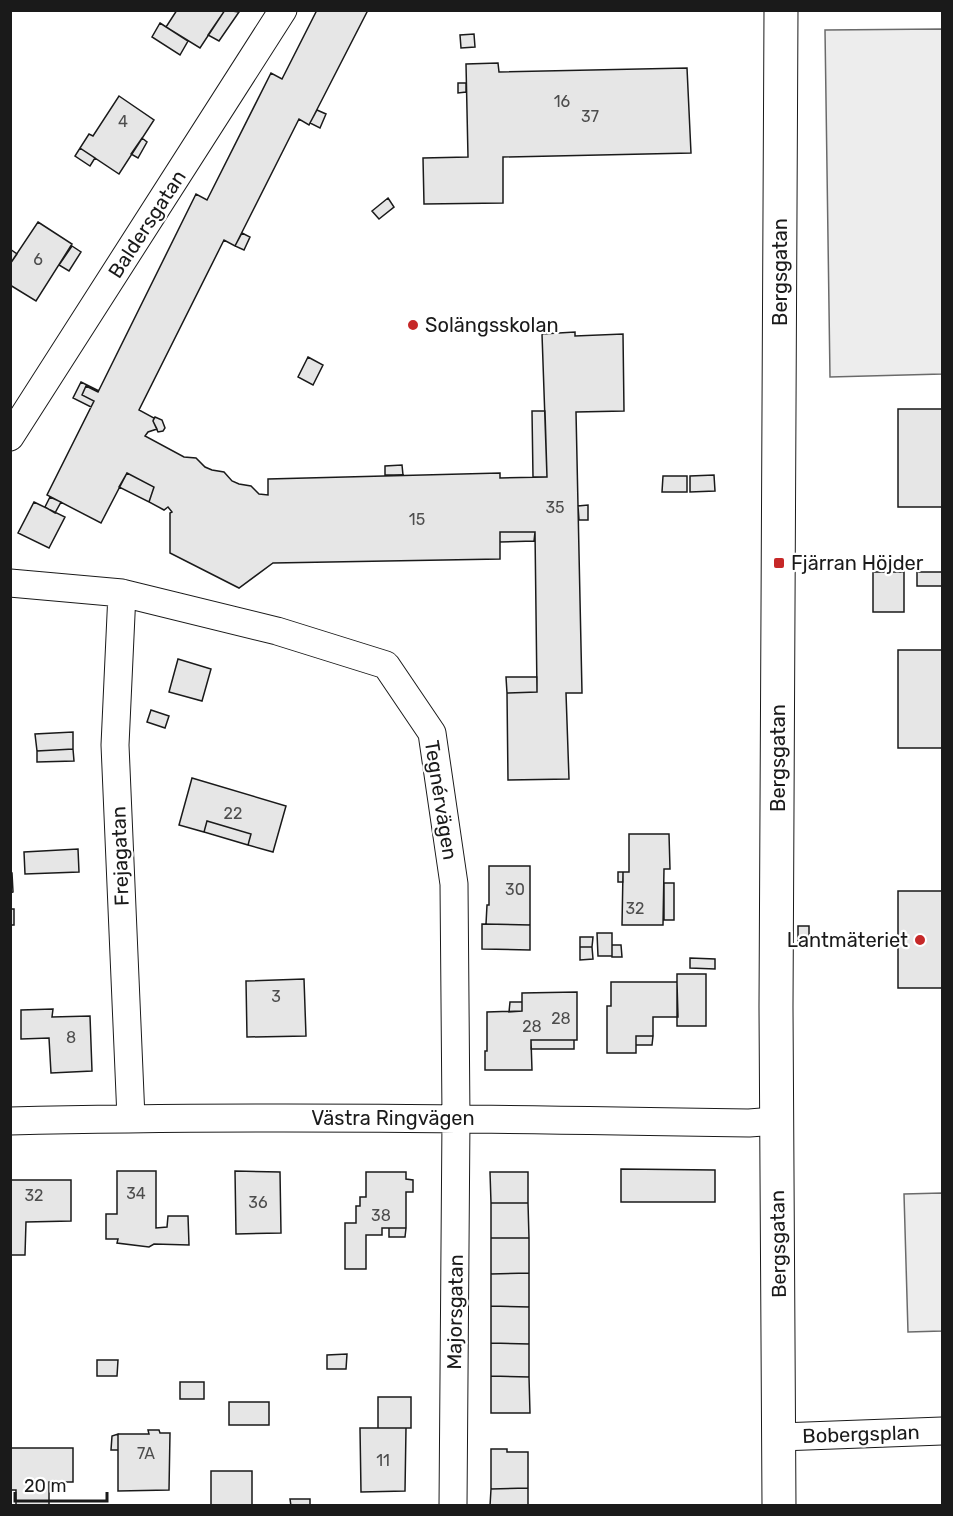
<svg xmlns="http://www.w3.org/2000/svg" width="953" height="1516" font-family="Rubik,sans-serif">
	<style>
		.built { fill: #ededed; stroke: #6a6a6a; stroke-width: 1.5 }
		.building { fill: #e6e6e6; stroke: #1a1a1a; stroke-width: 1.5 }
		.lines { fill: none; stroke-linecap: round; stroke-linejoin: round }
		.street-casing { stroke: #1a1a1a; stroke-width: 29 }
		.secondary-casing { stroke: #1a1a1a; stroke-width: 35 }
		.street { stroke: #fff; stroke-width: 27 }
		.secondary { stroke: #fff; stroke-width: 33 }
		.poi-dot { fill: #c62828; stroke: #fff; stroke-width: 2 }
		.labels { text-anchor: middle; stroke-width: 4.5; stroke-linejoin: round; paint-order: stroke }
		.number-label { font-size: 16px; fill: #4d4d4d }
		.street-label { font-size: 20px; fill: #1a1a1a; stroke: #fff }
		.poi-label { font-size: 20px; fill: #1a1a1a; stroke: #fff; text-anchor: start }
	</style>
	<rect width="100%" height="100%" fill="#fff"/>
	<path class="built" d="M942,29V374L830,377L825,30Z
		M942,1193V1331L908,1332L904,1194Z"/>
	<path class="building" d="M177,10H225L200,48L166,27Z
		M225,10L239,12L219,41L208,35Z
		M317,10H368L309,125L299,119L235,246L224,240L139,410L154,418L153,421L157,429L148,432L145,436L184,457L196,458L205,467L212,470L224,472L232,481L239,484L251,486L259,494L268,495V479L500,473V478L547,477L542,334L575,332V336L623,334L624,411L576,412L582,693H566L569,779L508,780L507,693L537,692L535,532H500V559L273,563L239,588L170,553V513L172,512L168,507L164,510L149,502L154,487L127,473L101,523L47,495L94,401L82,395L86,386L98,392L196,194L207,200L271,73L282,79Z
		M160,23L188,41L180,55L152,37Z
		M474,34L475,47L461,48L460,35Z
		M498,63L499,72L687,68L691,153L503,157V203L424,204L423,158L468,157L466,64Z
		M458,83H466V92L458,93Z
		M119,96L154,120L119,174L80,148L89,134L93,136Z
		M317,110L326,114L320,128L310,123Z
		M142,138L147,142L138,158L131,154Z
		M80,148L95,158L90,166L75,156Z
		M388,198L394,207L379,219L372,211Z
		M38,222L72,244L36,301L10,285V264Z
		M242,233L250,237L244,250L235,246Z
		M72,246L81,252L69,271L59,265Z
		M10,249L17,254L10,264Z
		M308,357L323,365L313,385L298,377Z
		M81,382L99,391L86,386L82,395L94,401L91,407L73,398Z
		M898,409H942V507H898Z
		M532,411H545L547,477H533Z
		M155,417L162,420L165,428L163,431L158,432L153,421Z
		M402,465L403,475H385V466Z
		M127,473L154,487L149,502L119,487Z
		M714,475L715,491L690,492V476Z
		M663,476H687V492H662Z
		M50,497L61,502L55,513L45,507Z
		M34,502L65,517L49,548L18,533Z
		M588,505V520H579L578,506Z
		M500,532H535L534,541L500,542Z
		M873,572H904V612H873Z
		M917,572H942V586H917Z
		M898,650H942V748H898Z
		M178,659L211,669L202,701L169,692Z
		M506,677H537V692L507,693Z
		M151,710L169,716L165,728L147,722Z
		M73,732V749L37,751L35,734Z
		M73,749L74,761L37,762V751Z
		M192,778L286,806L273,852L248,845L251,834L207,821L204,832L179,825Z
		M207,821L251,834L248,845L204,832Z
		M629,834H669L670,869H664L663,925H622L623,872H629Z
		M78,849L79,872L25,874L24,852Z
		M489,866H530V925L486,924L487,905H489Z
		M618,872H623V882H618Z
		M10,873H12L13,892L10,893Z
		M664,883H674V920H664Z
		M898,891H942V988H898Z
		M10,909H14V925H10Z
		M482,924L530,925V950L482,949Z
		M798,926H809V943H798Z
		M597,933H612V956H598Z
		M580,937H593L592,947H580Z
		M612,945H621L622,957H612Z
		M580,947H592L593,959L580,960Z
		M690,958L715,959V969L690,968Z
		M677,974H706V1026H677Z
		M304,979L306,1036L247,1037L246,981Z
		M611,982H677L678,1017H653V1036H636V1053H607V1006H611Z
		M577,992V1040H531L532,1070H485V1051H487V1012L522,1011V993Z
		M510,1002H522V1011L509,1012Z
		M53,1009L52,1017L90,1016L92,1071L51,1073L49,1038L21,1039V1010Z
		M636,1036H653L652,1045H636Z
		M531,1040H574V1049H531Z
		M621,1169L715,1170V1202H621Z
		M117,1171H156V1228L167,1227L168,1216H188L189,1245L154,1244L149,1247L117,1243L118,1239H106V1214H117Z
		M235,1171L280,1172L281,1233L236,1234Z
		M366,1172H406V1179L413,1180V1192H406V1228H382V1235H366V1269H345V1223H356V1206H360V1197H366Z
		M490,1172H528V1203H491Z
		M10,1180H71V1221L26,1222L25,1255H10Z
		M491,1203H528L529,1238H491Z
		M389,1228H406L405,1237H389Z
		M491,1238H529V1273L491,1274Z
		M529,1273V1307L491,1306V1274Z
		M491,1306L529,1307V1344L491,1343Z
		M491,1343L529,1344V1377L491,1376Z
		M347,1354L346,1369H327V1355Z
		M97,1360H118L117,1376H97Z
		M491,1376L529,1377L530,1413H491Z
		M180,1382H204V1399H180Z
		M378,1397H411V1428H378Z
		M229,1402H269V1425H229Z
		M360,1428H406L405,1491L361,1492Z
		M148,1430H159L160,1433H170L169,1490L118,1491V1434H149Z
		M118,1434V1450H111L112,1436Z
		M10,1448H73V1482H49V1506H16V1490H10Z
		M491,1449H507V1452H528V1488L491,1489Z
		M211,1471H252V1506H211Z
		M528,1488V1506H490L491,1489Z
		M290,1499H310V1506H291Z"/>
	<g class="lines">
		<g class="street-casing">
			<path id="street" d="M10,437L283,10
				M10,583L122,593L277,631L386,665L432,733L454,884L456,1118L453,1506
				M122,593L115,745L131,1118
				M10,1121C257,1115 503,1119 749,1123L776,1121
				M780,1437L942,1431"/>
		</g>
		<g class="secondary-casing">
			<path id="secondary" d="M779,1506L776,1007L781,10"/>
		</g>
		<use href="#street" class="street"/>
		<use href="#secondary" class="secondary"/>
	</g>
	<g class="poi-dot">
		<circle cx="413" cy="325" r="6"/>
		<rect x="773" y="557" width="12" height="12" rx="3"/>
		<circle cx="920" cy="940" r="6"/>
	</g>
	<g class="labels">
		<g class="number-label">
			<text x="562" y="107">16</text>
			<text x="590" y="122">37</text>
			<text x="123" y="127">4</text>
			<text x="38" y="265">6</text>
			<text x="555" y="513">35</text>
			<text x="417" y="525">15</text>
			<text x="233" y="819">22</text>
			<text x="515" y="895">30</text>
			<text x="635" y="914">32</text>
			<text x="276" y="1002">3</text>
			<text x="561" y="1024">28</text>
			<text x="532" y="1032">28</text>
			<text x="71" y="1043">8</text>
			<text x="136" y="1199">34</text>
			<text x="34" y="1201">32</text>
			<text x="258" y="1208">36</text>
			<text x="381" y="1221">38</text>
			<text x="146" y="1459">7A</text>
			<text x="383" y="1466">11</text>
		</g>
		<g class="street-label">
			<text transform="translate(147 224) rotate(-57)" y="7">Baldersgatan</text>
			<text transform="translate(780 272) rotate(-90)" y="7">Bergsgatan</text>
			<text transform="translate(778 758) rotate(-90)" y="7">Bergsgatan</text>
			<text transform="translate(441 800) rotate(81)" y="7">Tegnérvägen</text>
			<text transform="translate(120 856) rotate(-92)" y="7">Frejagatan</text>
			<text x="393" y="1125">Västra Ringvägen</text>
			<text transform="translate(778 1244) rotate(-91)" y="7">Bergsgatan</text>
			<text transform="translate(455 1312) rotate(-89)" y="7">Majorsgatan</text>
			<text transform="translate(861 1434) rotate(-2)" y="7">Bobergsplan</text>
		</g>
		<g class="poi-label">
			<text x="425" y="332">Solängsskolan</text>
			<text x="791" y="570">Fjärran Höjder</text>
			<text x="908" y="947" text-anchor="end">Lantmäteriet</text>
		</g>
	</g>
	<rect width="953" height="1516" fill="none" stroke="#1a1a1a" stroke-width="24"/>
	<path d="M15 1492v9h92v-9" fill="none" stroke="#1a1a1a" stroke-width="3"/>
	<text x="24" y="1492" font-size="18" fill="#1a1a1a" stroke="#ffffff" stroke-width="4.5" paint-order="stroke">20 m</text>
</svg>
